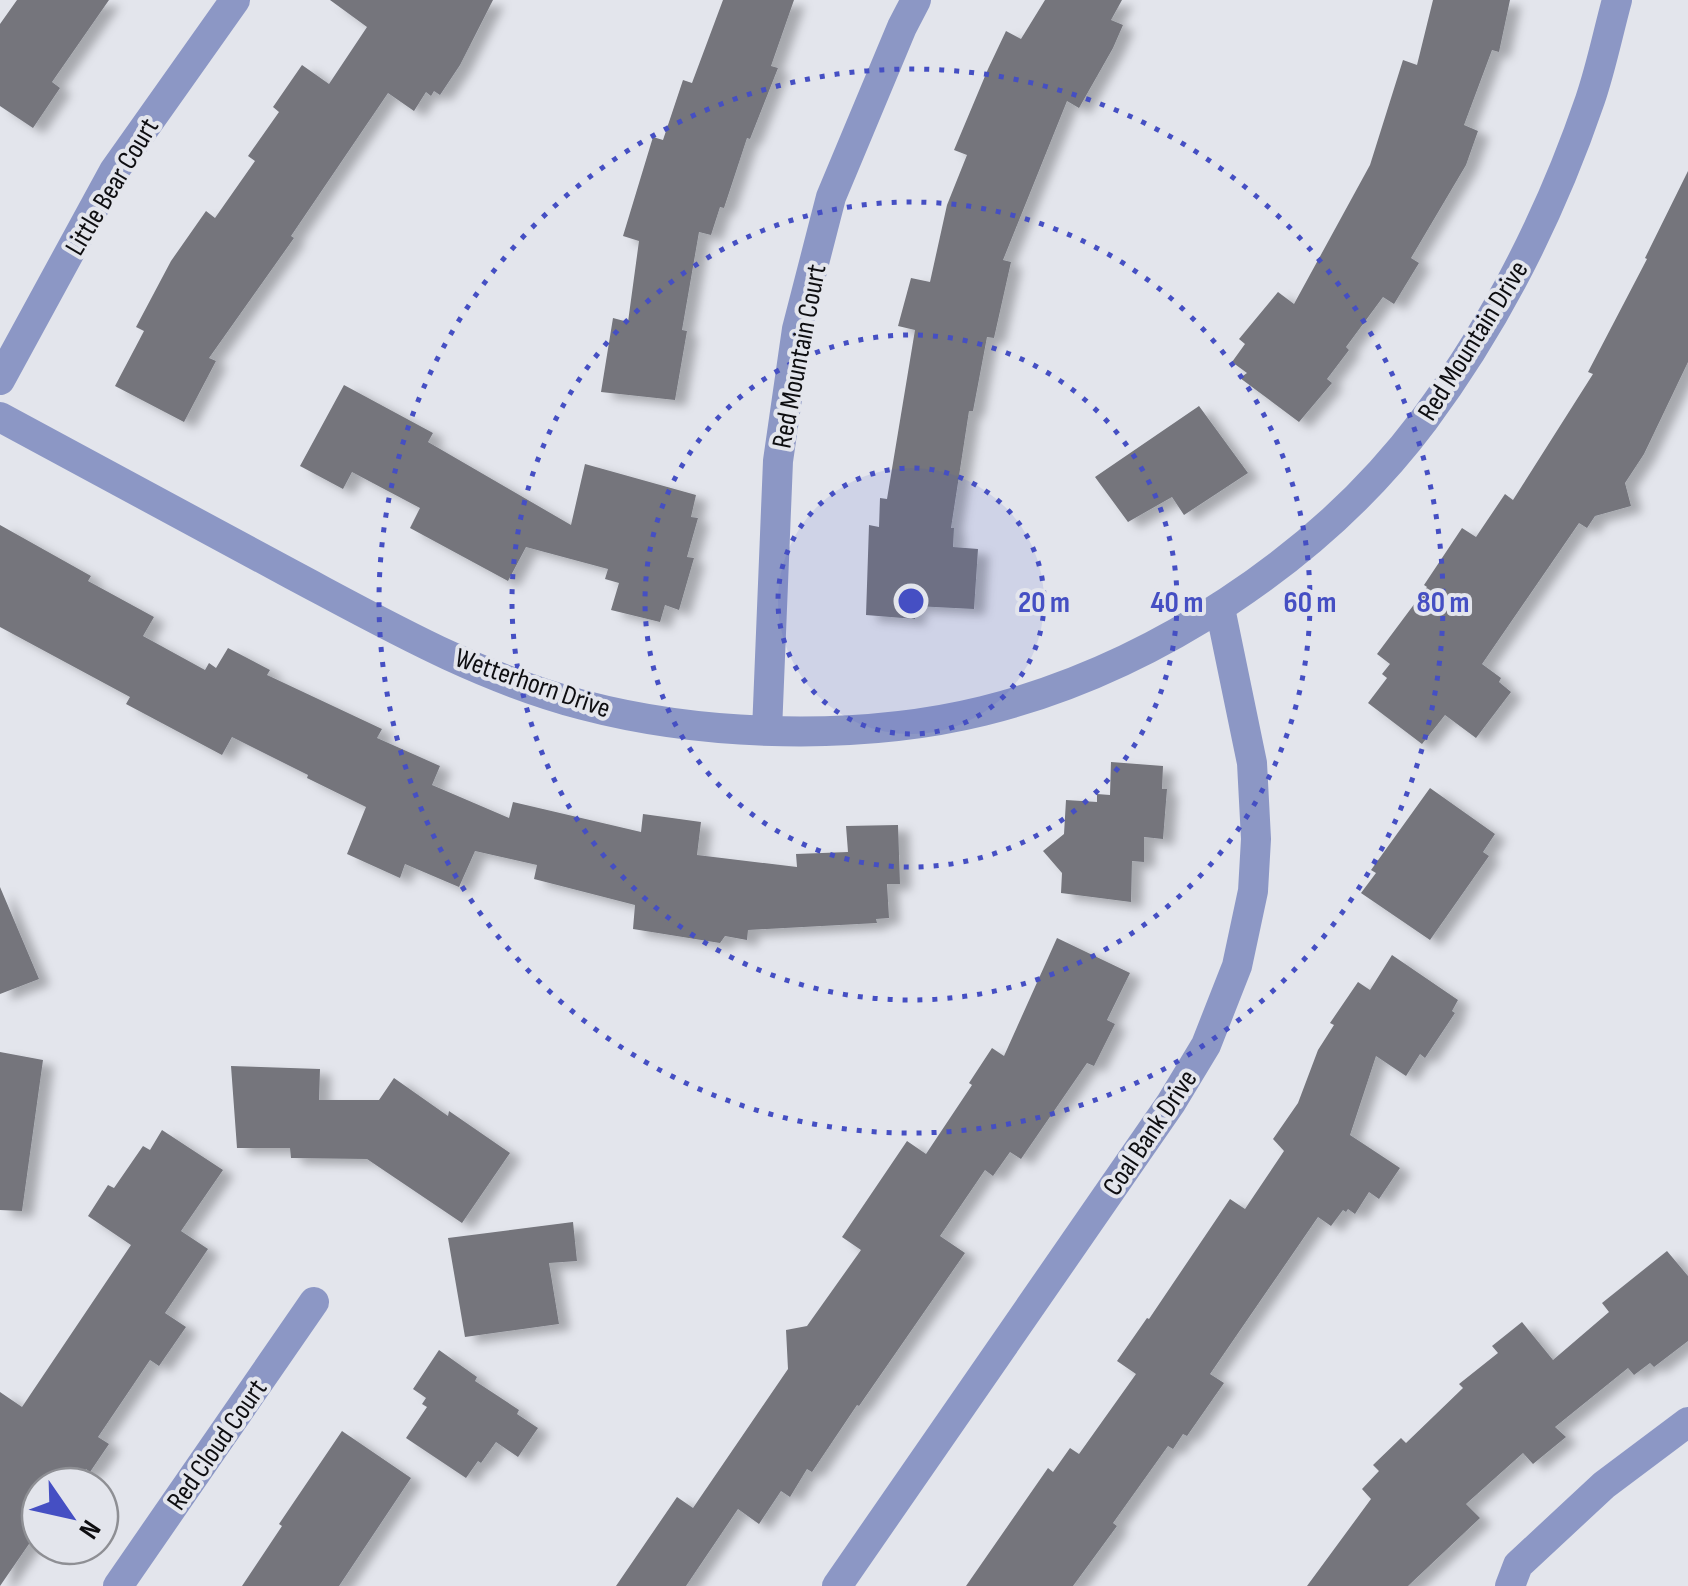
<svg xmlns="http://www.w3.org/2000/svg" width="1688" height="1586" font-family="'Sofia Sans Condensed',sans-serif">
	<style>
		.building { fill: #74757c; filter: url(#shadow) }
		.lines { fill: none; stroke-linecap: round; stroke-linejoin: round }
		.minor { stroke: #8c97c5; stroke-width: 30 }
		.ring { fill: none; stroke: #454fc3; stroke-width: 5; stroke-dasharray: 5 10 }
		.labels { text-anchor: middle; stroke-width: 8; stroke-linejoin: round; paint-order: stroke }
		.street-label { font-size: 28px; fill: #0e0e11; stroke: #e3e5ec }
		.centre { fill: #454fc3; stroke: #e3e5ec; stroke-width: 5 }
		.ring-label { font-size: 30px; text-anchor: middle; font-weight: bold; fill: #454fc3; stroke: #e3e5ec; stroke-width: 8; stroke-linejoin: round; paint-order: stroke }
	</style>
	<defs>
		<filter id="shadow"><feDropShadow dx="11" dy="6" stdDeviation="5" flood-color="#0004"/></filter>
	</defs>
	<rect width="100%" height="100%" fill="#e3e5ec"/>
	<path class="building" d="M17,0H109L52,82L60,88L33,128L0,106V24Z
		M330,0H493L460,65L440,95L434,91L431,96L426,92L414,111L388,93L291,236L294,238L209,358L216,361L184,422L115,386L144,331L136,327L171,261L206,211L215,218L255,161L248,156L279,112L273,107L302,65L329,84L367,27Z
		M723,0H794L771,66L778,68L750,139L747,138L724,208L720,207L711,235L699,232L682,330L687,331L675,400L601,392L613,318L628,322L639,241L623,236L653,137L663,140L683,80L692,83Z
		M1045,0H1122L1111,20L1123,25L1113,48L1079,108L1067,101L1003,260L1011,262L994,338L987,337L973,411H969L951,528H954L953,547L978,549L974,609L915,606V619L866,615L869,525L879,527L880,498L887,499L915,330L898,326L911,278L930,282L947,205L967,155L954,150L988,69L1006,31L1021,39Z
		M1433,0H1510L1499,52L1492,50L1464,125L1478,131L1466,165L1411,258L1419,263L1394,304L1383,297L1346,347L1349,350L1327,379L1332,383L1299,422L1240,378L1247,373L1232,362L1245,344L1239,339L1278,292L1294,304L1370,165L1403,60L1417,65Z
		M1688,171V362L1644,454L1625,483L1631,506L1595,516L1587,528L1579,523L1482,664L1501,678L1499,682L1511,692L1476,738L1445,715L1422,744L1368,703L1387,678L1382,674L1390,664L1377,654L1427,587L1424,585L1462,528L1476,537L1505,494L1513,500L1593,374L1588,372L1647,259L1645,258Z
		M344,385L433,433L428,442L571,525L585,464L696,495L691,517L698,518L687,557L694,558L679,610L665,605L660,622L611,610L619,583L605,579L608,569L526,547L508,581L410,528L420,508L352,472L343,489L300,466Z
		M1199,406L1248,473L1184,515L1172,497L1128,522L1095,477Z
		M0,525L91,576L88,581L154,617L143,636L205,670L209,663L216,668L228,648L270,670L267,675L382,729L377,738L440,766L432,785L509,818L513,802L641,832L643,814L701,822L697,855L797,867L796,854L848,852L846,826L898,825L900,884H887L889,918L876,919L877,923L748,930L747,940L725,936L720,943L633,929L635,905L534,879L537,865L475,851L459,887L405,864L400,878L347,854L366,807L307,778L308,775L232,737L222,755L126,704L130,697L0,627Z
		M1111,762L1163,766L1162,789H1167L1163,839L1144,837V862L1132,861L1131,902L1061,893L1062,873L1043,851L1064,834L1066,800L1097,802V794L1110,795Z
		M1430,788L1495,834L1483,852L1489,856L1430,940L1361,893L1376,873L1371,870Z
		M0,887L39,979L0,994Z
		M1057,938L1130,973L1107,1020L1115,1024L1094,1066L1087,1063L1021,1159L1010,1152L993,1176L985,1170L940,1236L965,1253L859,1406L857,1405L812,1472L807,1469L790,1497L781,1491L759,1524L738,1509L686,1586H616L677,1497L693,1508L788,1369L786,1330L807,1326L861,1250L842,1237L907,1141L926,1154L972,1085L969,1083L992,1048L1004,1056Z
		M1392,955L1458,1000L1452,1011L1455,1013L1425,1058L1420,1054L1406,1076L1376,1056L1350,1135L1400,1168L1379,1199L1369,1192L1355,1214L1348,1209L1346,1212L1343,1210L1331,1226L1318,1217L1210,1374L1224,1383L1187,1436L1183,1434L1173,1449L1168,1446L1113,1523L1117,1526L1073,1586H966L1048,1468L1053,1472L1070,1448L1079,1454L1136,1374L1117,1361L1147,1318L1149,1319L1230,1199L1245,1209L1284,1151L1273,1139L1298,1103L1318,1050L1334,1025L1330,1023L1358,982L1370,990Z
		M0,1052L43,1060L22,1211L0,1210Z
		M231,1066L320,1069L319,1100H379L394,1078L448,1116L449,1111L510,1153L462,1223L367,1159L291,1158L290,1148H237Z
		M162,1130L223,1170L181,1231L208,1249L165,1313L186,1327L159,1366L150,1360L98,1437L109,1444L90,1472L86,1469L75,1486H40V1528L0,1586V1392L22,1407L131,1245L88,1216L108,1185L114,1188L143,1146L150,1150Z
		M573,1222L577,1261L549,1263L559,1324L465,1337L448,1238Z
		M1667,1251L1688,1276V1341L1654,1367L1650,1363L1634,1375L1628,1368L1555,1427L1566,1437L1533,1464L1523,1453L1466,1504L1480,1518L1408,1586H1307L1371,1499L1362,1489L1379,1471L1373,1465L1401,1438L1406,1443L1463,1388L1459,1384L1498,1353L1492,1346L1522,1322L1553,1360L1609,1312L1602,1303Z
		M439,1350L477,1377L475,1381L519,1410L517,1414L538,1428L518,1457L496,1442L481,1463L478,1461L466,1478L406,1438L427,1407L422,1404L426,1398L413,1389Z
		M342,1431L411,1478L339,1586H242L282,1526L279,1524Z"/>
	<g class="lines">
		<path class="minor" d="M0,380L114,171L235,0
			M0,417C97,469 194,521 291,574C385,624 479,678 583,705C705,737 861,741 983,711C1151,669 1320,559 1424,420C1496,323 1551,214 1590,100C1601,68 1608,33 1617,0
			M767,731L778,461L797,329L831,197L902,27L916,0
			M118,1586L314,1302
			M837,1586L1171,1103L1206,1045L1237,966L1253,891L1256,839L1252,763L1220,608
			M1510,1586L1518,1565L1604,1485L1688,1422"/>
	</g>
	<circle cx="911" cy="601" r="133" fill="#454fc3" fill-opacity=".12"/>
	<g class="ring">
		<circle cx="911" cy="601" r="133"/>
		<circle cx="911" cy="601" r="266"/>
		<circle cx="911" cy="601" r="399"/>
		<circle cx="911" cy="601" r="532"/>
	</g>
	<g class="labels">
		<g class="street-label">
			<text transform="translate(111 186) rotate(-59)" y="10">Little Bear Court</text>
			<text transform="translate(1472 340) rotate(-58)" y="10">Red Mountain Drive</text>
			<text transform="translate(798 356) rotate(-79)" y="10">Red Mountain Court</text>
			<text transform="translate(533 682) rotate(19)" y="10">Wetterhorn Drive</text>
			<text transform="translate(1149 1132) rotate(-56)" y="10">Coal Bank Drive</text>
			<text transform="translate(216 1444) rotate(-55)" y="10">Red Cloud Court</text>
		</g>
	</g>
	<circle cx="911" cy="601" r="15" class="centre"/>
	<g class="ring-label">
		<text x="1044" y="612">20 m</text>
		<text x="1177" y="612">40 m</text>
		<text x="1310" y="612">60 m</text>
		<text x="1443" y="612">80 m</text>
	</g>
	<g transform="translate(70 1516) rotate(124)"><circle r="48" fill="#e3e5ec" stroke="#8e8f94" stroke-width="2.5"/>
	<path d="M0-8L18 38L0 25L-18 38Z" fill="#454fc3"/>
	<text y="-15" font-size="28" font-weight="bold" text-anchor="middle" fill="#0e0e11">N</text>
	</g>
</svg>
